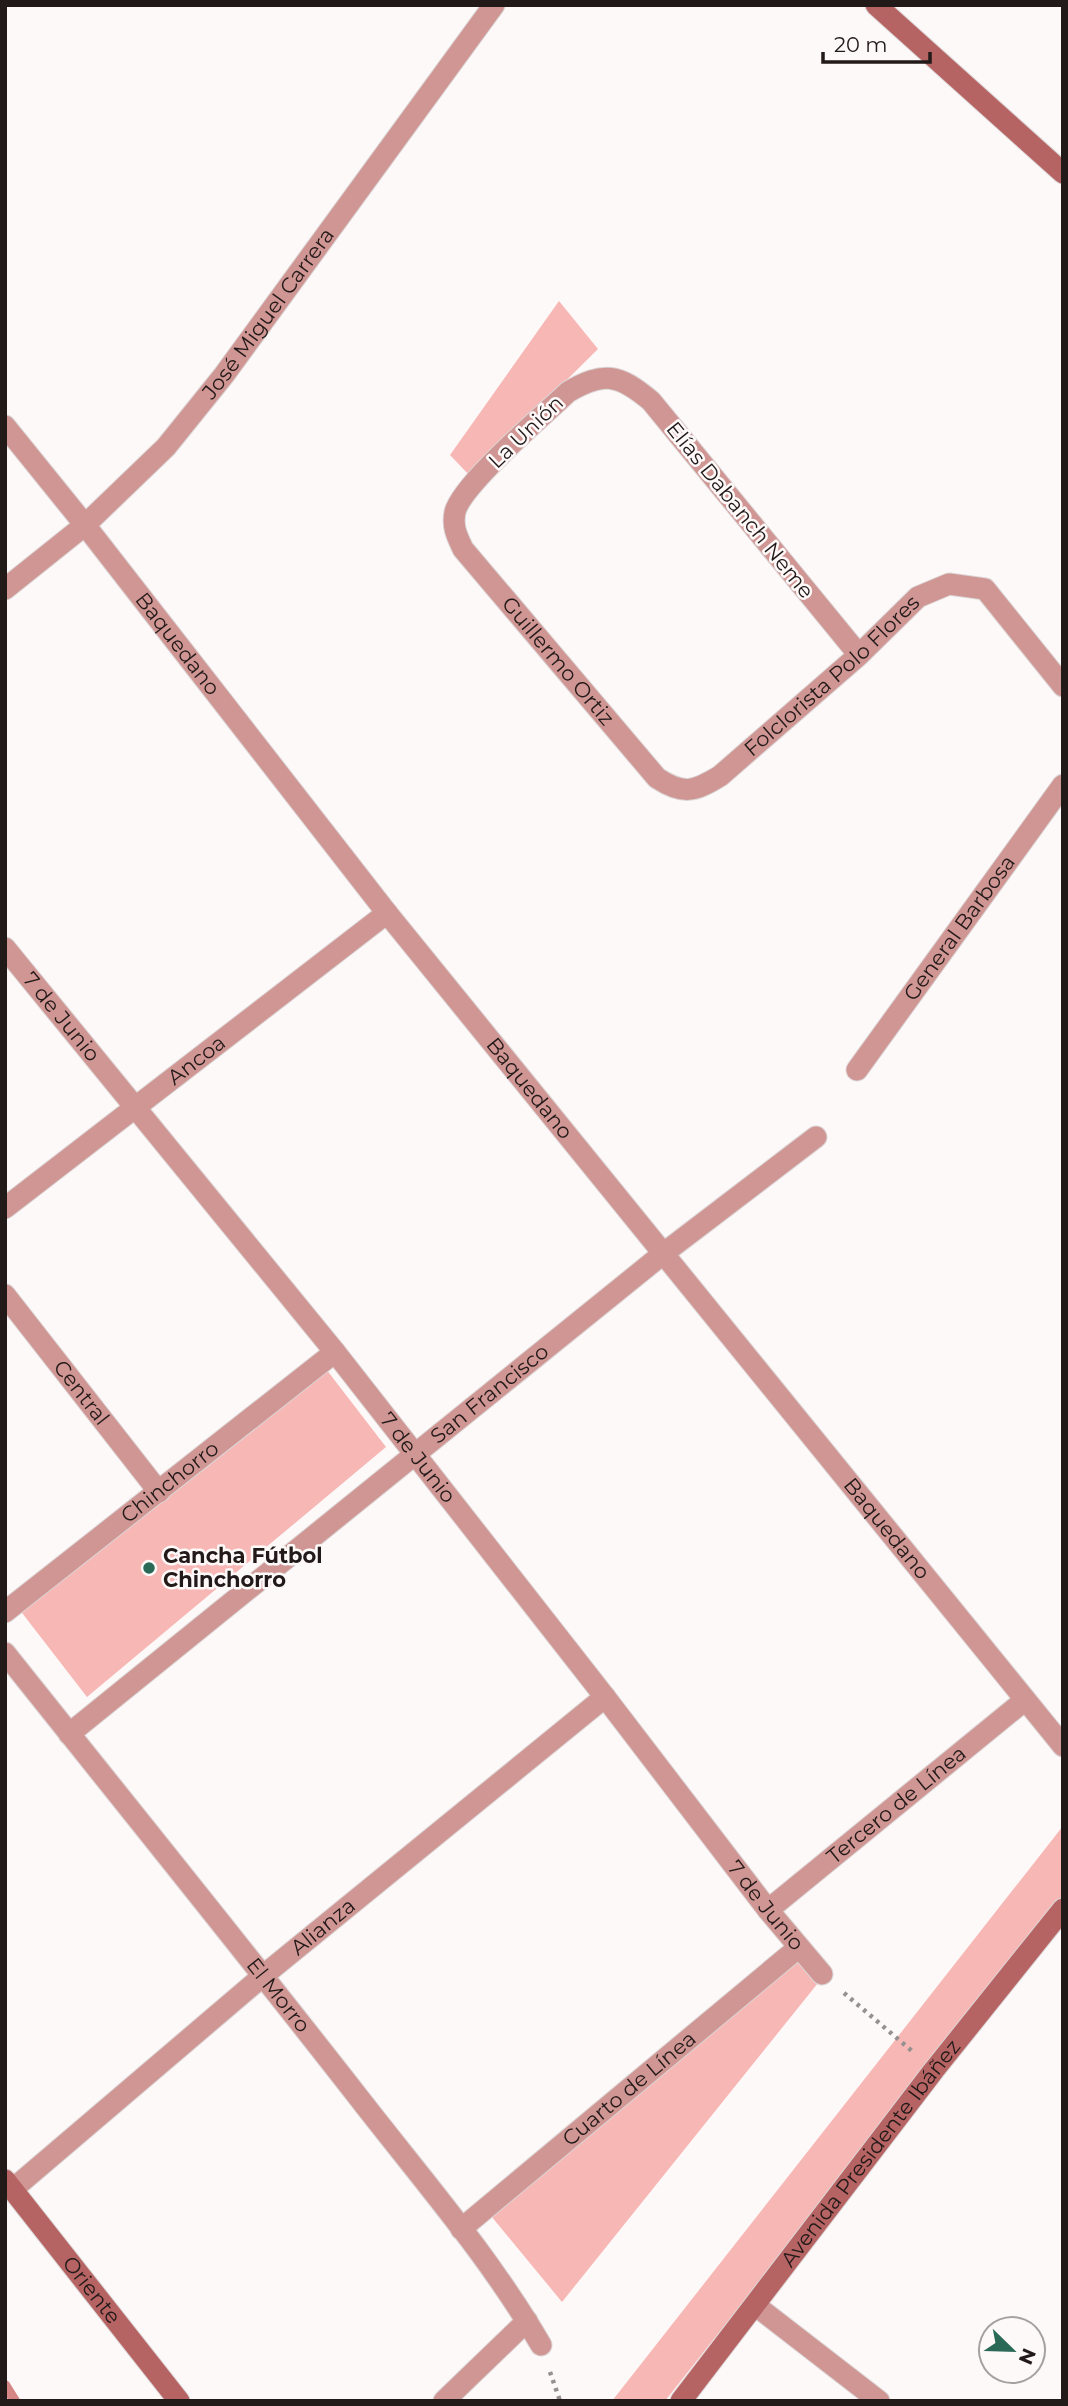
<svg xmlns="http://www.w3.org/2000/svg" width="1068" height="2406" font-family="Montserrat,sans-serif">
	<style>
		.green { fill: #f7b7b5 }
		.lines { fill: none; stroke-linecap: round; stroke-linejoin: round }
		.stream { stroke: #d58685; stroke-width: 10 }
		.street-casing { stroke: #dbd5d5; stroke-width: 23 }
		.secondary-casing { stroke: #dbd5d5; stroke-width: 23 }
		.path { stroke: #979090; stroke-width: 4.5; stroke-dasharray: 3.5 5; stroke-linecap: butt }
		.street { stroke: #d09694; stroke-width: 21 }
		.secondary { stroke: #b66363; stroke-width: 21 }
		.poi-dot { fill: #296956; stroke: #fef9f9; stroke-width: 2.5 }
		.labels { text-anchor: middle; stroke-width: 5; stroke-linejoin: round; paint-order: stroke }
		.street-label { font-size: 21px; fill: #221a19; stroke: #fef9f9 }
		.poi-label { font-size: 21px; font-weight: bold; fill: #221a19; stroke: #fef9f9; text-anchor: start }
	</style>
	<rect width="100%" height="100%" fill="#fef9f9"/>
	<path class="green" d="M559,301L598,349L470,476L450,455Z
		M326,1369L386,1447L87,1697L19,1609Z
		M1063,1826V1896L665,2401H612Z
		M794,1958L818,1983L562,2302L482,2205Z"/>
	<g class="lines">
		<path class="stream" d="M5,2385L15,2401"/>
		<g class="street-casing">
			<g id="street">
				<path id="s1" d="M5,426L85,525L387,913L1063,1746"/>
				<path id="s2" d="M5,589L85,525L166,447L224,375L494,5"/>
				<path id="s3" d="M859,655L651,401C619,374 604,371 568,392C544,415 462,484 455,512C452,527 457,536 463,549L657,778C683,795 694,792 720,776L859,655L918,597L949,584L985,589L1063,686"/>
				<path id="s4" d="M5,948L335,1352L605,1697L768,1910L822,1974"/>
				<path id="s5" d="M857,1070L1063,785"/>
				<path id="s6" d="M5,1208L387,913"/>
				<path id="s7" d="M5,1295L159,1492"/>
				<path id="s8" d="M5,1612L335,1352"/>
				<path id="s9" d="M5,1653C123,1801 242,1948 359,2098C421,2178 490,2257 541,2345"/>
				<path id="s10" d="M69,1734L664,1253L816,1137"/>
				<path id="s11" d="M768,1910L1025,1700"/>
				<path id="s12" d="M13,2189L264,1975L605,1697"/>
				<path id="s13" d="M461,2229L798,1948"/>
				<path d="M755,2305L879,2401"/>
				<path d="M444,2401L527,2321"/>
			</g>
		</g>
		<g class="secondary-casing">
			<g id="secondary">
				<path d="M876,5L1063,173"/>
				<path id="s14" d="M5,2180L179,2401"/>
				<path id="s15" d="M681,2401L934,2070L1063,1909"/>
			</g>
		</g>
		<path class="path" d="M844,1993L912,2051
			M550,2372L560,2401"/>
		<use href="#street" class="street"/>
		<use href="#secondary" class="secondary"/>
	</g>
	<circle class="poi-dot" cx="149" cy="1568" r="7"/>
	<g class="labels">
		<g class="street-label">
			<text dy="7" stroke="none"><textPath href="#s2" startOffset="383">José Miguel Carrera</textPath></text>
			<text transform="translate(526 432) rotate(-44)" y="7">La Unión</text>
			<text transform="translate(740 510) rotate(51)" y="7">Elías Dabanch Neme</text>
			<text dy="7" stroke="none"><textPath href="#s1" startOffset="278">Baquedano</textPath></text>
			<text dy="7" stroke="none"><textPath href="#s3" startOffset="772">Guillermo Ortiz</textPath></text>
			<text dy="7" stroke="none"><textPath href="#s3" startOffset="1144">Folclorista Polo Flores</textPath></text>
			<text dy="7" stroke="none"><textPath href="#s5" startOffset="175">General Barbosa</textPath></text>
			<text dy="7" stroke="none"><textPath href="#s4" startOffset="89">7 de Junio</textPath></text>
			<text dy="7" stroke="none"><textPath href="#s6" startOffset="242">Ancoa</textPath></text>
			<text dy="7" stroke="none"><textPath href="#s1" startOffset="845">Baquedano</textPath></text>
			<text dy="7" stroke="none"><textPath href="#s7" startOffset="124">Central</textPath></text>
			<text dy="7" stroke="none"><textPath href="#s10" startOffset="541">San Francisco</textPath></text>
			<text dy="7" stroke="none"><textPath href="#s4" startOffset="656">7 de Junio</textPath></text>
			<text dy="7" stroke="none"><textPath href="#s8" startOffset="210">Chinchorro</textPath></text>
			<text dy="7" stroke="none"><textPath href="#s1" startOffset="1412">Baquedano</textPath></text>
			<text dy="7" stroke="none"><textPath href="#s11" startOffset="166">Tercero de Línea</textPath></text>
			<text dy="7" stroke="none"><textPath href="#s4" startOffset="1223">7 de Junio</textPath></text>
			<text dy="7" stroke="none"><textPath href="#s12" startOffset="406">Alianza</textPath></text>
			<text dy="7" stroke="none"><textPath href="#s9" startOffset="438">El Morro</textPath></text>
			<text dy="7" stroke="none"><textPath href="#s13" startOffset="219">Cuarto de Línea</textPath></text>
			<text dy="7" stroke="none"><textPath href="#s15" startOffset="312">Avenida Presidente Ibáñez</textPath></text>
			<text dy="7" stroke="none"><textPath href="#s14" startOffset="140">Oriente</textPath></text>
		</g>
		<g class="poi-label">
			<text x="163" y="1563">Cancha Fútbol<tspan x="163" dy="24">Chinchorro</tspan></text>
		</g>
	</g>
	<rect width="1068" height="2406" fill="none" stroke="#221a19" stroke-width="14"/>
	<g transform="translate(1012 2350) rotate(113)"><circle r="33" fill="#fef9f9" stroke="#a6a09f" stroke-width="2"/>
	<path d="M0-5L12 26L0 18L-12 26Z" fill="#296956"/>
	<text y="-10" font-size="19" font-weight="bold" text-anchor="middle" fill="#221a19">N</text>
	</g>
	<path d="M823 52v10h107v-10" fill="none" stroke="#221a19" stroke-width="3.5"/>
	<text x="834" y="52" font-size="21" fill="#221a19" stroke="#fef9f9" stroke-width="5" paint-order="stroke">20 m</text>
</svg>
